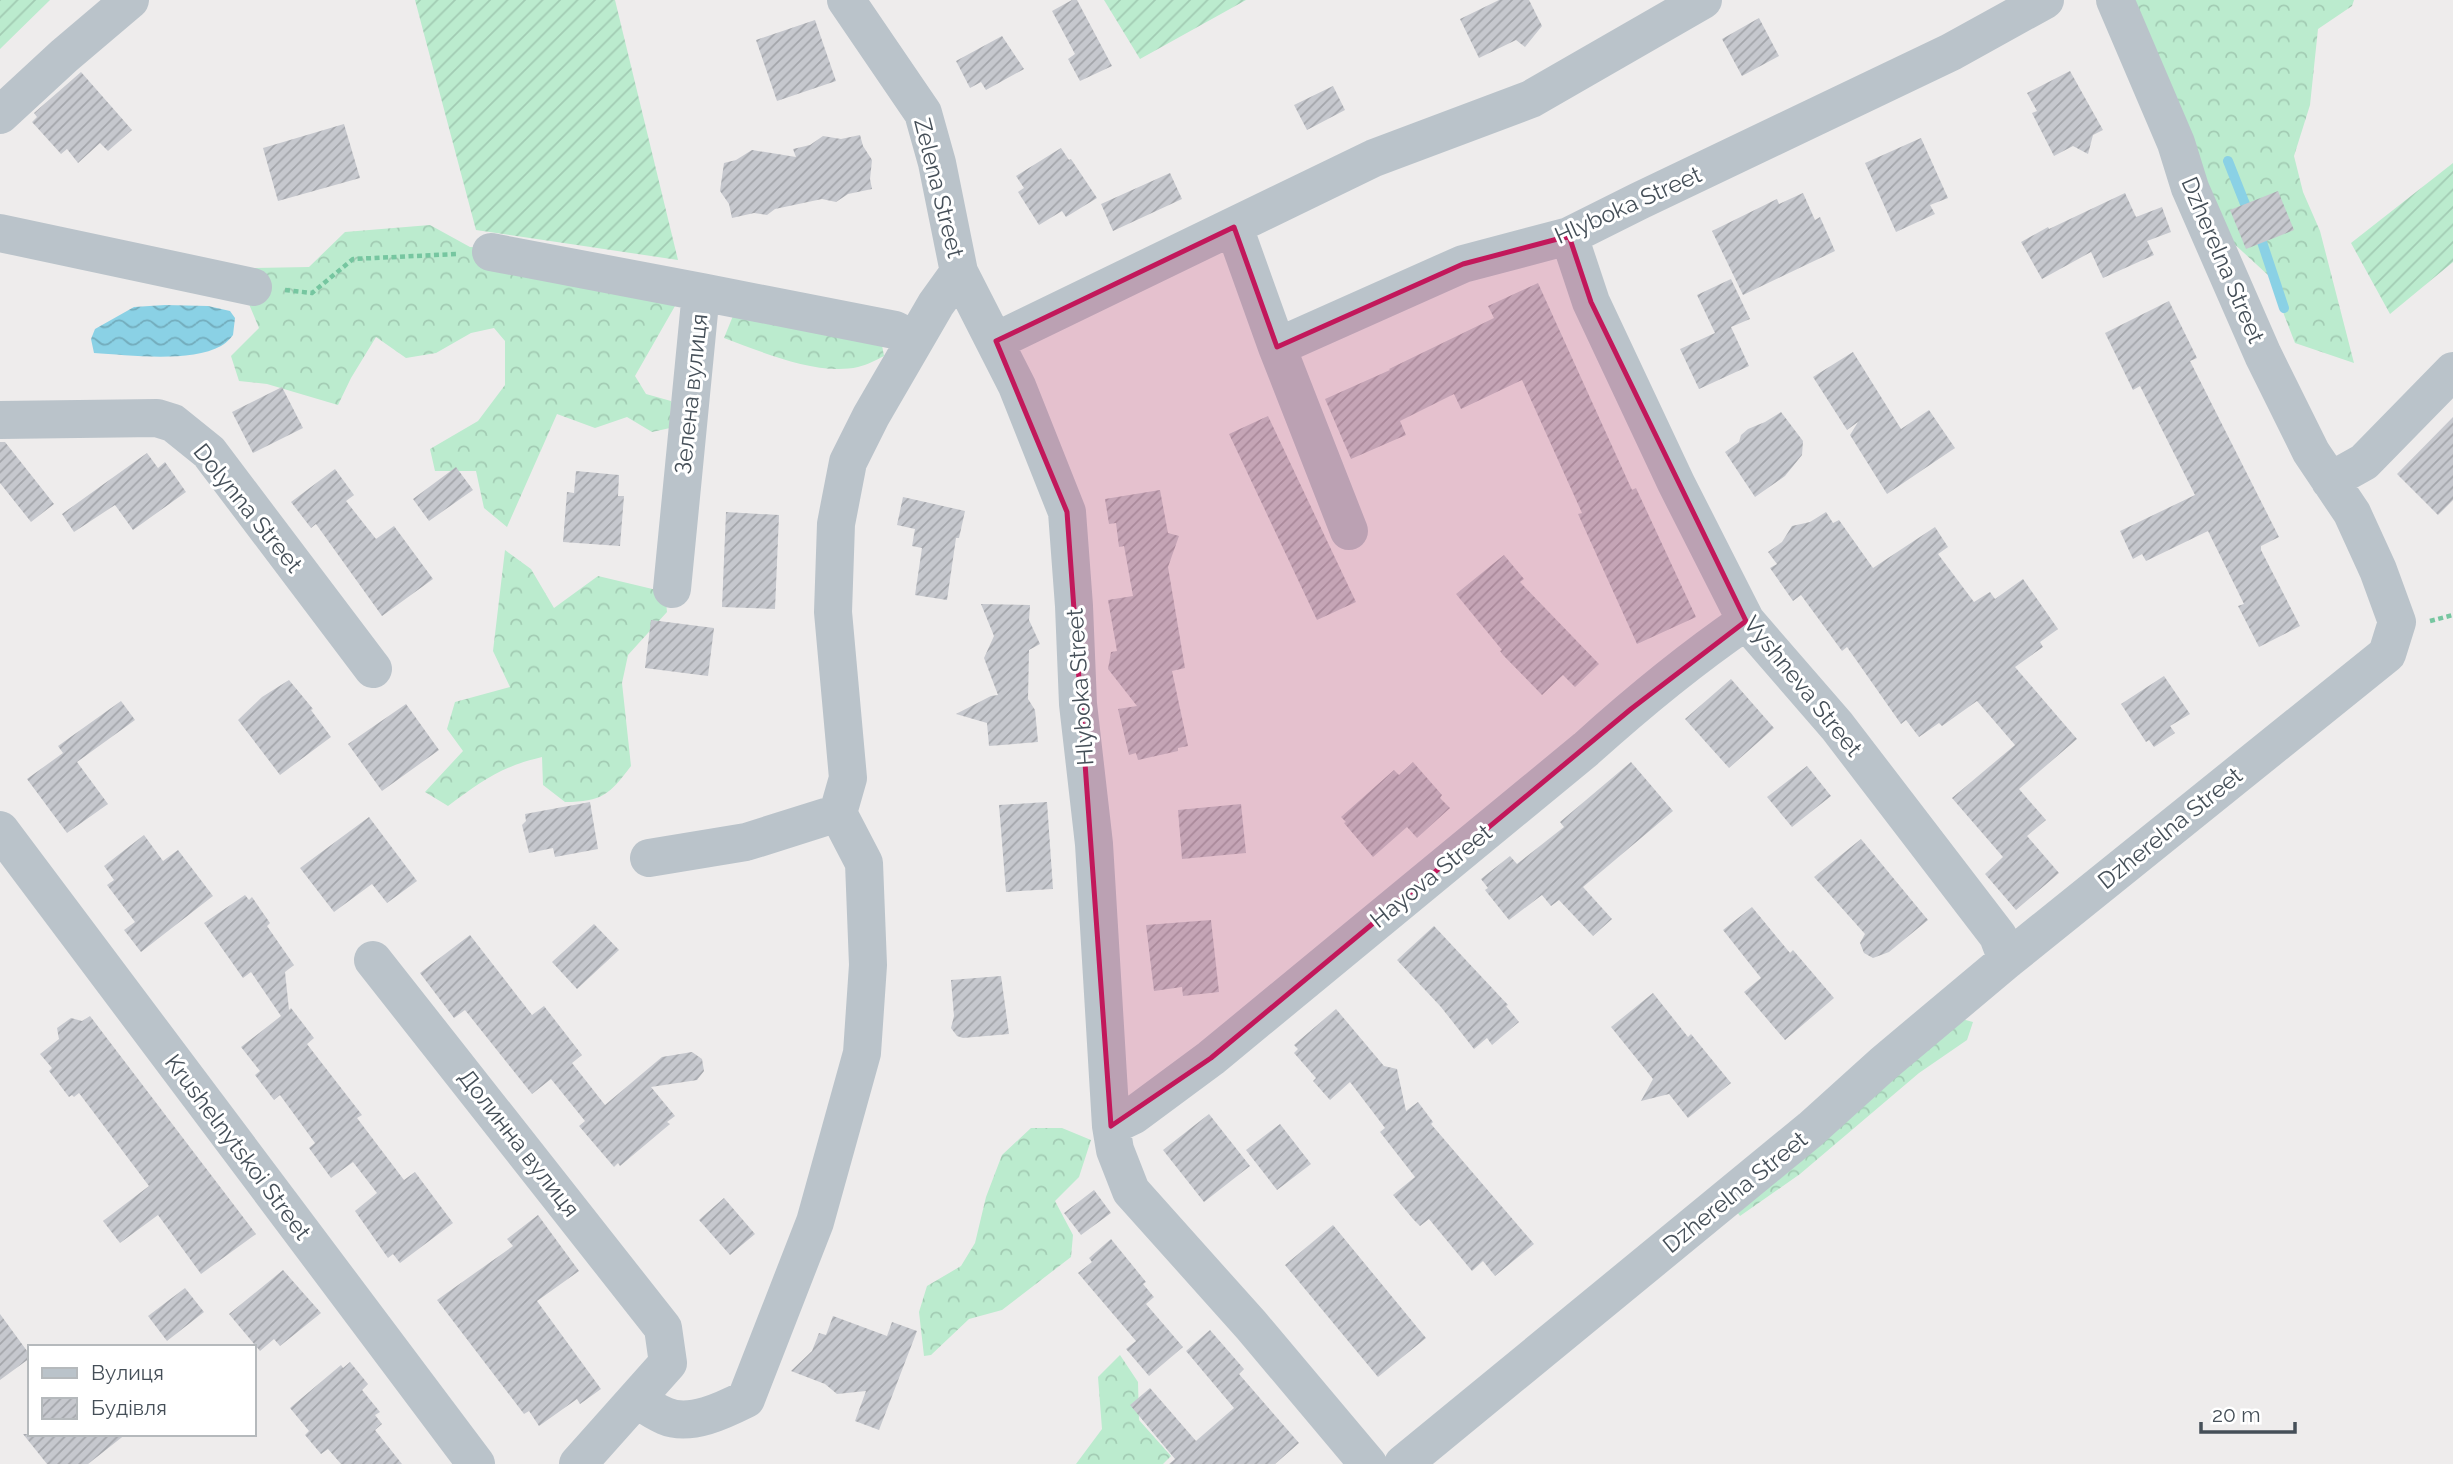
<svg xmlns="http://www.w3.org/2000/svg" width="2453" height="1464" font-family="Raleway,sans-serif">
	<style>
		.forest { fill: url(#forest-crowns) }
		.garden { fill: url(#garden-furrows) }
		.water { fill: url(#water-waves) }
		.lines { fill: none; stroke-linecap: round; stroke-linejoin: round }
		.stream { stroke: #8ad1e5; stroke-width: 10 }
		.building { fill: url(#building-hatch) }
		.path { stroke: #76c6a0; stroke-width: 4.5; stroke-dasharray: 5 3.5; stroke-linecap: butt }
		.minor { stroke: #bac3ca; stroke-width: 38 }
		.marked { fill: #c2185b; fill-opacity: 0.2; stroke: #c2185b; stroke-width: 5; stroke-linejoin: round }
		.labels { text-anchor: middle; stroke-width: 6; stroke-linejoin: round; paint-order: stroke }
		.street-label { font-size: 23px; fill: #454f58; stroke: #fff }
	</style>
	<defs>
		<pattern id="forest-crowns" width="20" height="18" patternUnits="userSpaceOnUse" patternTransform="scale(1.75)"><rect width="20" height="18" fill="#bbebce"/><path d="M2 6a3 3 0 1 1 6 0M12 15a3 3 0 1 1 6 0" fill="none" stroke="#a2cbb3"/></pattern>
		<pattern id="garden-furrows" width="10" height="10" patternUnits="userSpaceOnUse" patternTransform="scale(1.75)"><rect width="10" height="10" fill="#bbebce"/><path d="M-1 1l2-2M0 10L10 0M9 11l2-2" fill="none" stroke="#a2cbb3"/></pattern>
		<pattern id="water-waves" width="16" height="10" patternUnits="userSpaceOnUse" patternTransform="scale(1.75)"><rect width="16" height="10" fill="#8ad1e5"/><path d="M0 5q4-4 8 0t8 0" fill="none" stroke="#73acbc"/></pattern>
		<pattern id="building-hatch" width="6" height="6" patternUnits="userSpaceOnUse" patternTransform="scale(1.75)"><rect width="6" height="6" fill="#c6c8ce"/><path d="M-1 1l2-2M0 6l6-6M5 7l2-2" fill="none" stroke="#a3a5aa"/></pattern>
	</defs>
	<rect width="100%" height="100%" fill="#eeecec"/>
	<path class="forest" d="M2129,0H2354L2352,6L2318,29L2310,105L2294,156L2303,192L2320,231L2354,363L2295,343L2269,276L2217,228Z
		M430,225L470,247L530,249L675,306L635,376L646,394L671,401L670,428L652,432L627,417L595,428L557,414L507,527L484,508L476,471H435L430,449L478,421L505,385V341L494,328L471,333L436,353L406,358L376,337L351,378L338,405L267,384L239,381L231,356L259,328L246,297L250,268L309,267L345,232Z
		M737,306L879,329L884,356C876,360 867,365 858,367C817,376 762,352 724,338Z
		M505,550L531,569L554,608L598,576L665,592L667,612L628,655L622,683L631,766C610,794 602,802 565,802L543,785L542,757C500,767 482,781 448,806L425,792L463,751L447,729L455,702L510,687L493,651Z
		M1962,1019L1973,1022L1967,1040L1919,1073L1800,1174L1740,1216L1734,1208Z
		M1031,1128H1062L1091,1140L1079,1177L1055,1201L1073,1235L1071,1257L1002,1310L969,1319L931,1355L924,1356L919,1312L927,1286L961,1266L975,1243L986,1197L1002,1155Z
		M1120,1355L1138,1382L1139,1420L1171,1456L1163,1464H1076L1102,1429L1098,1377Z"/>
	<path class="garden" d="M0,0H50L0,49Z
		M415,0H615L678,260L476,230Z
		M1104,0H1246L1140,59Z
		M2453,163V262L2390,314L2351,243Z"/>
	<path class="water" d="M165,305L208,306L230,311L235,318L233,335C230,339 225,344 221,346C190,363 128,355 94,353L91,339L95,329L134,307Z"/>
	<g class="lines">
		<path class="stream" d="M2228,161L2245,204
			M2262,242L2284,308"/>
	</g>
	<path class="building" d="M1072,0H1077L1112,66L1080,81L1068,59L1075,54L1052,11Z
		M1499,0H1529L1542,26L1525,47L1516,40L1479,58L1460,19Z
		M1759,18L1779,56L1742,76L1722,39Z
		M815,20L836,81L777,101L756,40Z
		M1002,36L1024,69L986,90L981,82L970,88L956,61Z
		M2070,71L2103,130L2093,135L2088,154L2073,146L2054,156L2032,113L2037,111L2027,93Z
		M81,72L132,130L108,151L100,143L78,163L67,149L61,154L32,122L37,117L34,113Z
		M1333,86L1345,110L1307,130L1294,105Z
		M344,124L360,178L278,201L263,148Z
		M860,135L863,146L872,160L870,179L872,189L848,194L836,202L822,199L775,209L767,215L754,213L732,218L729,204L720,191L724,163L736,160L752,150L796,157L793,149L810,145L823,136L841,139Z
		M1921,138L1948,198L1930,205L1935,214L1896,232L1865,163Z
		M1061,148L1069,160L1071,159L1097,198L1066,217L1062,211L1039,225L1018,192L1024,188L1016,176Z
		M1170,173L1182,199L1113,231L1101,204Z
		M2278,191L2294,230L2246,249L2230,210Z
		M1803,193L1815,220L1820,217L1835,251L1743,295L1712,231L1777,199L1779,204Z
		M2125,193L2136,217L2162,207L2171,232L2147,241L2154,255L2103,278L2091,252L2042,279L2021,242L2048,227L2049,229Z
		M1731,279L1750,319L1731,327L1749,366L1699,389L1680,349L1715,333L1697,295Z
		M1538,283L1632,490L1636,488L1696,617L1637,644L1578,514L1582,513L1522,380L1461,409L1454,394L1400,421L1406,435L1351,459L1325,399L1390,370L1389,369L1494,318L1488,306Z
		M2169,301L2197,358L2190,361L2279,537L2261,546V550L2300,626L2259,647L2238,606L2244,604L2208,531L2146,561L2142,554L2133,559L2120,531L2195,495L2140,386L2133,390L2105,333Z
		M1853,352L1901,429L1929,410L1955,448L1887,494L1850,435L1858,422L1847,430L1813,377Z
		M282,387L303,428L253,453L232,412Z
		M1781,412L1803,441L1802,455L1785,476L1755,497L1725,452L1739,442L1741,435L1748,429L1765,422Z
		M1268,416L1356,602L1317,620L1229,434Z
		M2453,417V500L2438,515L2397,474Z
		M0,442H5L54,504L31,522L0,483Z
		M147,453L158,468L165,462L186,492L133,530L115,505L74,532L62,514Z
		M456,467L473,490L429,521L413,499Z
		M335,469L354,495L346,501L376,539L394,526L433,579L382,616L316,524L311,528L291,502Z
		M576,471L619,475L618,496H624L620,546L563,542L567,492L574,493Z
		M1160,490L1168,533L1179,536L1168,567L1185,668L1172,671L1188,746L1178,748V751L1138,760L1136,753L1129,755L1118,709L1137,706L1108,669L1111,652L1117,651L1108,600L1133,596L1124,546L1119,547L1116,523L1109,524L1105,499Z
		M903,497L965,511L959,538H956L947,600L915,595L922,548L912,546L915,529L897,525Z
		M726,512L779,515L775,609L722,607Z
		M1826,512L1833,523L1839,520L1873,568L1935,527L1948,547L1938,554L1974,602L1990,592L1995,599L2023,579L2058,629L2040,642L2043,647L2015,667L2077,739L2019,789L2046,820L2027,836L2059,873L2016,910L1985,874L2003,857L1952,798L2015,745L1977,701L1942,726L1939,723L1919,737L1906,720L1901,724L1847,647L1842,651L1801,595L1793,601L1770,568L1777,564L1768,552L1782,542L1792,526L1810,522Z
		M1504,555L1524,579L1520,582L1599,664L1575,687L1563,675L1542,695L1503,655L1500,651L1502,650L1456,594Z
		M981,604L1030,605L1029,620L1040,644L1029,650L1028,699L1035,710L1038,742L989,746L987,723L956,714L991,696L998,695L984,658L994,636Z
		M651,620L714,628L708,676L645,668Z
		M2164,676L2190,714L2170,726L2175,733L2154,747L2149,740L2146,742L2121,704Z
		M1731,679L1774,728L1729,768L1685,719Z
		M289,680L313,709L311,710L331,737L280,775L238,720L262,697Z
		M121,701L135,720L77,762L108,804L67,833L27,779L63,753L58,746Z
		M406,704L439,750L382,791L348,744Z
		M1413,762L1442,795L1440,798L1450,808L1417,838L1407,827L1373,857L1344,823L1346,822L1341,817L1394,770L1399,775Z
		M1631,762L1673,811L1583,887L1612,919L1593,936L1559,900L1551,906L1542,895L1509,920L1485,890L1488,888L1481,879L1510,856L1517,864L1564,827L1560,822Z
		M1807,766L1831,796L1792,827L1767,797Z
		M590,802L598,849L555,857L553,848L529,853L522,825L526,821L525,814Z
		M1047,802L1053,889L1006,892L999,805Z
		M1241,804L1246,853L1182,859L1178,810Z
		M369,817L417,881L387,903L372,884L334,912L300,868Z
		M144,835L163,861L178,850L213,896L141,952L124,930L135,922L107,885L114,880L104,866Z
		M1861,839L1928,920L1889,952L1873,958L1864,953L1860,943L1865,934L1814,877Z
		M245,895L249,900L252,897L270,923L267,926L294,965L285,972L289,1010L291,1008L314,1038L307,1044L362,1115L357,1118L404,1180L415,1172L453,1223L400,1263L393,1254L388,1258L355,1211L377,1193L353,1162L331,1178L309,1148L315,1143L280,1095L274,1100L255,1075L260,1071L241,1047L281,1016L251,972L243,978L204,923Z
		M1752,907L1790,953L1793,950L1834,998L1785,1040L1744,992L1761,978L1723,930Z
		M1211,920L1219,992L1183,996L1182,987L1154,991L1146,925Z
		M594,924L619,950L577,989L552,962Z
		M1434,926L1508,1005L1506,1006L1519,1022L1492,1045L1487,1038L1474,1049L1441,1007L1397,960Z
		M470,935L532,1015L544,1006L582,1055L572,1063L605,1105L662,1057L692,1052L702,1059L704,1071L697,1080L651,1087L675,1116L667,1122L670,1124L620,1166L618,1163L614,1167L579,1126L585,1121L551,1079L532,1094L465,1010L454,1018L420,973Z
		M1001,976L1009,1034L963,1038L957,1036L951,1028L954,1016L951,980Z
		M1653,993L1688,1037L1691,1034L1731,1083L1688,1118L1669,1094L1641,1101L1653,1079L1611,1027Z
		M1336,1009L1384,1066L1397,1069L1406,1111L1418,1102L1433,1122L1431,1124L1534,1244L1495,1276L1483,1261L1472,1271L1429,1219L1420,1226L1413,1219L1393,1195L1415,1177L1380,1132L1385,1128L1350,1082L1330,1100L1313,1081L1316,1078L1294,1053L1298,1049L1294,1045Z
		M90,1016L256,1234L201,1274L158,1215L120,1243L103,1221L149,1186L79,1093L74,1097L72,1095L69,1097L49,1071L52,1068L40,1054L59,1039L57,1028L71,1018L82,1021Z
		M1209,1114L1250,1166L1204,1202L1163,1150Z
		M1280,1124L1311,1164L1277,1190L1246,1150Z
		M1094,1190L1111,1213L1081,1235L1064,1213Z
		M724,1198L755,1234L730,1255L699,1220Z
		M538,1215L579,1271L537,1301L601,1389L580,1404L577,1399L539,1426L529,1411L524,1414L437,1300L513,1246L507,1239Z
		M1333,1225L1426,1338L1378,1377L1285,1265Z
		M1111,1239L1146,1282L1143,1284L1154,1297L1146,1304L1183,1347L1149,1376L1126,1349L1136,1341L1078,1273L1092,1262L1089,1258Z
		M283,1270L321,1313L280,1346L274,1339L260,1351L229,1314Z
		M185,1288L204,1312L167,1341L148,1316Z
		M0,1314L30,1355V1358L0,1380Z
		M833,1316L887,1336L892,1322L917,1331L879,1430L855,1421L866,1391L837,1394L825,1384L791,1371L812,1351L819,1333L826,1335Z
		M1210,1330L1244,1369L1239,1374L1299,1443L1275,1464H1169L1175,1459L1130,1405L1150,1388L1196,1441L1234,1408L1186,1351Z
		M350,1362L368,1384L362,1390L380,1412L375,1415L382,1424L375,1430L402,1464H341L328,1449L321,1454L305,1435L309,1431L290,1408L341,1365L343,1368Z
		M23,1434H126L88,1464H47Z"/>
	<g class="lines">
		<path class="path" d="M285,290L312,293L353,259L457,254
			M2430,621L2453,615"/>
		<path class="minor" d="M846,0L923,113L937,163L959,272L1017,386L1067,512L1074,606L1078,704L1094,844L1111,1126L1115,1150L1131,1191L1251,1325L1368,1464
			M0,115L64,56L130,0
			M1234,227L1277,347L1463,264L1569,236L1639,201L1951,52L2045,0
			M0,233L253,287
			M1569,236L1591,302L1676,483L1746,621L1837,726L1998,936L2007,960
			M491,252L701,292
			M996,341L1374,158L1531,99L1703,0
			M1277,347L1349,531
			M0,420L157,418L173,423L209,452L373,669
			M2330,481L2364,462L2453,371
			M672,589L701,292L895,330L915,340
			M0,830L476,1464
			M649,858L746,842L838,813L848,778L833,612L836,524L848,462L871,416L936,304L959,272
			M373,960L663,1328L668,1363L578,1464
			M1111,1126L1134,1115L1211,1058L1586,749C1637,703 1689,660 1746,621
			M636,1399C645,1405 655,1412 665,1416C690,1427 724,1410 746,1399L815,1222L862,1053L868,965L864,863L838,813
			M1403,1464L1811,1129L1883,1064L2007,960L2387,654L2397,622L2378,570L2352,513L2311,452L2263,355L2190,188L2176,143L2115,0"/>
	</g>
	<path class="marked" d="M1234,227L1277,347L1463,264L1569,236L1591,302L1746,621L1631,709L1211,1058L1111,1126L1067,512L996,341Z"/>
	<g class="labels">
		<g class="street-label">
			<text transform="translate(939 188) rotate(76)" y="8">Zelena Street</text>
			<text transform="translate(1628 205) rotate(-24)" y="8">Hlyboka Street</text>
			<text transform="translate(2223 260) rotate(67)" y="8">Dzherelna Street</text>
			<text transform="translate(691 394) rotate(-84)" y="8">Зелена вулиця</text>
			<text transform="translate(248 508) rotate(51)" y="8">Dolynna Street</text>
			<text transform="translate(1803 686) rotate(51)" y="8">Vyshneva Street</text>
			<text transform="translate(1080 687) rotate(-94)" y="8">Hlyboka Street</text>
			<text transform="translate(2170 828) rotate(-39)" y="8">Dzherelna Street</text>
			<text transform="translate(1431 876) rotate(-39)" y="8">Hayova Street</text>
			<text transform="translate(519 1143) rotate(52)" y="8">Долинна вулиця</text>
			<text transform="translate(238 1147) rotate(53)" y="8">Krushelnytskoi Street</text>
			<text transform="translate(1735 1192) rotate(-39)" y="8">Dzherelna Street</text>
		</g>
	</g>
	<rect x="28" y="1345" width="228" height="91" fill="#ffffff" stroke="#b5b9bc" stroke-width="2"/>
	<rect x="42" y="1368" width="35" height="10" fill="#bac3ca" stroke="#b5b9bc" stroke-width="2"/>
	<text x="91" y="1380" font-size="21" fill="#454f58">Вулиця</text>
	<rect x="42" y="1398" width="35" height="21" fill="url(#building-hatch)" stroke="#b5b9bc" stroke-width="2"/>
	<text x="91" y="1415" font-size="21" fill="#454f58">Будівля</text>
	<path d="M2201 1422v10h94v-10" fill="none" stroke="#454f58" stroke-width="3.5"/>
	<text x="2212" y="1422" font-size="21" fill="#454f58" stroke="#ffffff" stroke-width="5" paint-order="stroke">20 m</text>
</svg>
